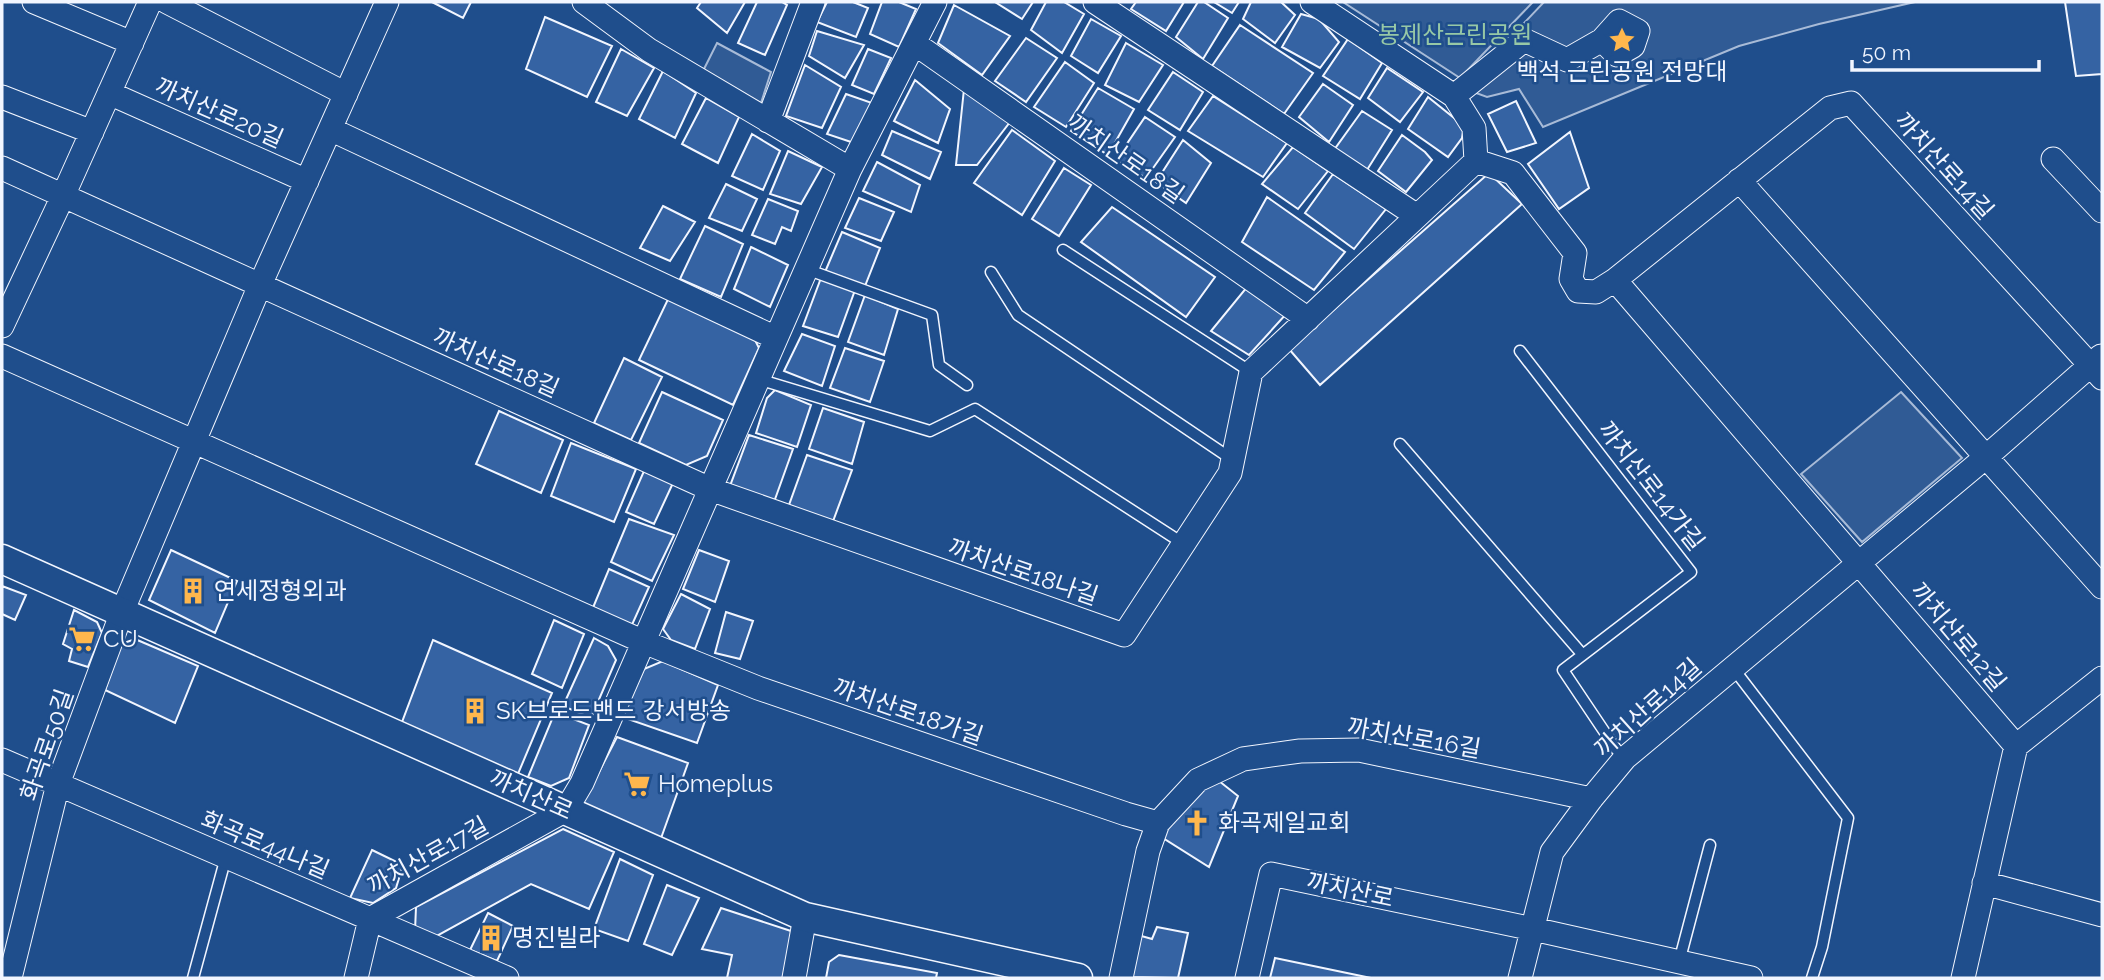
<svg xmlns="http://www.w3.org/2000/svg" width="2104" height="980" font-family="Raleway,'Noto Sans KR',sans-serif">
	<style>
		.green { fill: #305b95; stroke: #a8bbd7; stroke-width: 2 }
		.building { fill: #3563a3; stroke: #f2f6ff; stroke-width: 2 }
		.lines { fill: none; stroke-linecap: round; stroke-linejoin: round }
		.service-casing { stroke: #f2f6ff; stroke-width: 13 }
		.minor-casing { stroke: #f2f6ff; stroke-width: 25 }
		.tertiary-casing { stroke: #f2f6ff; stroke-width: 31 }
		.service { stroke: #1f4e8c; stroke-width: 10 }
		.minor { stroke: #1f4e8c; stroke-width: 23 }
		.tertiary { stroke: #1f4e8c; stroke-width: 28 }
		.labels { text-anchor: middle; stroke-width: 5; stroke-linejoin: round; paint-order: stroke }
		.park-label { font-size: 24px; fill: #97c8a6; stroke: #1f4e8c }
		.poi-label { font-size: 24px; fill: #f2f6ff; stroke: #1f4e8c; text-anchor: start }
		.street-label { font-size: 24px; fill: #f2f6ff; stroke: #1f4e8c }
	</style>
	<rect width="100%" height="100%" fill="#1f4e8c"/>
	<path class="green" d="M1343,2H1533L1460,78Z
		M1544,2H1915L1819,24L1739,46L1543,127L1519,89L1487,97L1476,93L1471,79Z
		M717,43L771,72L760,106L703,71Z
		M1901,392L1962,458L1862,542L1801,474Z"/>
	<path class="building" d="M432,2H471L463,18Z
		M701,2H745L727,33L697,8Z
		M757,2H782L787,5L765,55L738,43Z
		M827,2H853L868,8L856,37L817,22Z
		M882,2H899L916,9L899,47L870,34Z
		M995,2H1033L1022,19Z
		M1046,2H1064L1084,14L1062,53L1031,30Z
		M1136,2H1184L1166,31L1131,9Z
		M1198,2H1204L1228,18L1203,59L1176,37Z
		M1214,2H1239L1232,13Z
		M1251,2H1281L1295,15L1275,43L1243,19Z
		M2065,2H2102V74L2076,76Z
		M954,5L1010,36L982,75L938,43Z
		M1301,14L1319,19L1339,42L1320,68L1282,47Z
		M545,17L612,46L587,97L526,69Z
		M1091,19L1121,36L1098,73L1071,56Z
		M1240,25L1313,73L1284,114L1212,66Z
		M817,31L864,45L845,78L809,56Z
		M1026,38L1057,58L1026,102L995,81Z
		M1348,39L1382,63L1360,99L1323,76Z
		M1126,43L1163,65L1139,102L1105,85Z
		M621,49L654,68L627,116L596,102Z
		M868,49L891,58L874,94L852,85Z
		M1065,62L1094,83L1066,127L1034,107Z
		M805,65L841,87L822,128L786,116Z
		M1387,68L1423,92L1400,122L1368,98Z
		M663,71L696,93L675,138L639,119Z
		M1173,72L1203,92L1180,130L1148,110Z
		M915,80L950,109L938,143L894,121Z
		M1323,84L1353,105L1329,142L1299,117Z
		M1098,88L1134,109L1108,155L1071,131Z
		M964,89L1010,122L977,165H956Z
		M846,94L872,103L854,143L827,134Z
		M1213,96L1287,143L1263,177L1188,131Z
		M1428,97L1464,126L1462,138L1448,157L1408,129Z
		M706,98L739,117L718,163L682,144Z
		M1516,101L1536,143L1507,152L1488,114Z
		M1362,111L1392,130L1367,170L1334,150Z
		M1145,117L1175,137L1146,178L1116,160Z
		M1012,130L1055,161L1022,215L974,183Z
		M892,131L941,152L930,179L882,155Z
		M1570,132L1589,188L1559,209L1528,164Z
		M752,134L780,151L763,190L732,176Z
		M1402,135L1425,152L1432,160L1406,192L1378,171Z
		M1183,140L1211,163L1186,203L1156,182Z
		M1293,147L1328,171L1298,209L1262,184Z
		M788,151L822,167L801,204L770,194Z
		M877,162L920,185L911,212L863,191Z
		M1064,168L1091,185L1059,236L1032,219Z
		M1489,173L1522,204L1320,385L1289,349Z
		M1333,174L1386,209L1354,249L1305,213Z
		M726,184L757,199L742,231L709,218Z
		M1267,197L1345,252L1314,290L1242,242Z
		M859,198L894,212L881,241L845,228Z
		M768,199L798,211L791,231L782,227L775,244L752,235Z
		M663,206L695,222L670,261L640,248Z
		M1112,207L1215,277L1186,317L1081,242Z
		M705,226L743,244L721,297L680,279Z
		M842,232L880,248L865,286L825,272Z
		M751,247L788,265L770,307L734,289Z
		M821,278L855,290L838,337L803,326Z
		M1247,287L1288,312L1249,355L1211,331Z
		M670,295L752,334L759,348L733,405L639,360Z
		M865,295L898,309L884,355L848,342Z
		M802,334L835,346L822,386L784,371Z
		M845,348L884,361L870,402L830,388Z
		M624,358L662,377L631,440L594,423Z
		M775,390L811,405L797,447L756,433L767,398Z
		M662,392L723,420L707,456L686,465L639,443Z
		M823,408L864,422L852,464L809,449Z
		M499,411L563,440L541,493L476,464Z
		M749,435L793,449L774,502L730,486Z
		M571,443L636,469L614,522L551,496Z
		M807,455L852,470L832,524L789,505Z
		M644,471L673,483L654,524L626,512Z
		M629,519L674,535L652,581L611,562Z
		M171,550L237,581L215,633L149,600Z
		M699,550L729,561L715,602L683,589Z
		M609,569L649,587L631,627L592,610Z
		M2,586L26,595L15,620L2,614Z
		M681,594L710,609L695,649L671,640L663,629Z
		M74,610L97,622L102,633L88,667L69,661L72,649L63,644Z
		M726,612L753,621L740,659L715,653Z
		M554,620L584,634L562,688L532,674Z
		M594,638L608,646L616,660L591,718L563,706Z
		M135,639L198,666L175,723L105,690L121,644Z
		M433,640L552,693L515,781L399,730Z
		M663,661L718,685L697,743L622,717L644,669Z
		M555,712L589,725L569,778L551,786L528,777Z
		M617,737L688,763L660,841L582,805Z
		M1219,781L1238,796L1209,867L1163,838L1172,808L1203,787Z
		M563,829L614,852L589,909L531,884L435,937L415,931L416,907Z
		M372,850L403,865L396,888L373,903L350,898Z
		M620,859L653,875L628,941L594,929Z
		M667,885L699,898L672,955L644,944Z
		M721,908L797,933L786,978H727L732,955L702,949Z
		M488,913L513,926L497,961L470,950Z
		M1157,927L1188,933L1178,978L1131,977L1138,935L1152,939Z
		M839,955L937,973L936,978H826L829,962Z
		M1275,958L1371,978H1270Z"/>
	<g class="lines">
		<g class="service-casing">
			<path id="service" d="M1063,250L1251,372
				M806,269L932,315L939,365L967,385
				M991,272L1018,315L1233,460
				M1520,351L1691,572L1563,670L1616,749L1625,758
				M758,379L930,431L975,409L1184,544
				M1400,444L1582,654
				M1733,668L1848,818L1822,947L1812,978
				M1679,962L1710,845
				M193,978L226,857"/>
		</g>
		<g class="minor-casing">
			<path id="minor" d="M34,2L132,43
				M167,2L346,94
				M584,2L649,50L850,169
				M1095,2L1417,216
				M1312,2L1454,96L1474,128L1476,161
				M914,43L1308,319
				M109,93L307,181
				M1454,96L1524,40L1567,60L1602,40L1617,55L1633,46L1638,31L1619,21L1602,40
				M2,97L92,132
				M768,121L813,2
				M330,129L776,338
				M2053,159L2102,211
				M1476,161L1513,173L1575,253L1571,279L1578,291L1596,292L1615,280L1830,108L1851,103L2102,378
				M2,168L710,489L1124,635L1230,473L1251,372L1476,161
				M1739,180L2102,587
				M1615,280L2016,746
				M2,326L63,196L150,2
				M2,356L644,642L758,688L1126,814L1158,823
				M2,760L507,978
				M1984,883L2102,915
				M10,978L58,784L122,612L260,285L387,2
				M356,978L370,919L566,810L582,783L850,169L935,2
				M794,978L805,917
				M1121,978L1148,851L1158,823L1198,780L1243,759L1300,751L1359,750L1591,799
				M1247,978L1271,874L1533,929L1751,978
				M1520,978L1552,852L1591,799L1625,758L1986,457L2101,356
				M1963,978L2016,746L2102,678"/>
		</g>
		<g class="tertiary-casing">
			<path id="tertiary" d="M2,559L805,917L1078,978"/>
		</g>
		<use href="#service" class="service"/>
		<use href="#minor" class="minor"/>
		<use href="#tertiary" class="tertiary"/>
	</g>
	<defs>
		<g id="sight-bare" transform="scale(2.1)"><path d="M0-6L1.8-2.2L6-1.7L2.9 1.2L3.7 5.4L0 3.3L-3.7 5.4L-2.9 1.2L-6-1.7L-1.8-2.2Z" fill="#ffb74d" stroke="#1f4e8c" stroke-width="2.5" paint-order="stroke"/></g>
		<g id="building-bare" transform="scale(2.1)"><path d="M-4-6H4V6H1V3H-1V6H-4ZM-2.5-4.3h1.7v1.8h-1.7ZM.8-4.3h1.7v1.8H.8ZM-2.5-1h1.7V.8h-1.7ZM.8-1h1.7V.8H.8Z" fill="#ffb74d" stroke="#1f4e8c" stroke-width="2.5" paint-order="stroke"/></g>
		<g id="supermarket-bare" transform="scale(2.1)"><path d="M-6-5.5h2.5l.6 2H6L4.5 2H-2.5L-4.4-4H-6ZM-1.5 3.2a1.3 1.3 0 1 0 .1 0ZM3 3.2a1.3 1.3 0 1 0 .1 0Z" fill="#ffb74d" stroke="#1f4e8c" stroke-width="2.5" paint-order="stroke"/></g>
		<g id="church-bare" transform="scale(2.1)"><path d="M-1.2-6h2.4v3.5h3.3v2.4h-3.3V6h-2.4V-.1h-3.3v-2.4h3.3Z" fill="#ffb74d" stroke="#1f4e8c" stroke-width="2.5" paint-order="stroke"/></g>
	</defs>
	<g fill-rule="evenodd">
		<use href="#sight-bare" x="1622" y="40"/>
		<use href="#building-bare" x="193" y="591"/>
		<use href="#supermarket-bare" x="82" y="639"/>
		<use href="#building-bare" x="475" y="711"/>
		<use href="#supermarket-bare" x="637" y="784"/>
		<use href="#church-bare" x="1197" y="823"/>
		<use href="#building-bare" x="491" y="938"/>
	</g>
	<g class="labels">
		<g class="park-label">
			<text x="1455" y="43">봉제산근린공원</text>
		</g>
		<g class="poi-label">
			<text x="1622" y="80" text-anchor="middle">백석 근린공원 전망대</text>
			<text x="214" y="599">연세정형외과</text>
			<text x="103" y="647">CU</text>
			<text x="496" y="719">SK브로드밴드 강서방송</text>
			<text x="658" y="792">Homeplus</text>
			<text x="1218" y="831">화곡제일교회</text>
			<text x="512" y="946">명진빌라</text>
		</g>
		<g class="street-label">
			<text transform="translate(219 113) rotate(24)" y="8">까치산로20길</text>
			<text transform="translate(1126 159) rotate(35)" y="8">까치산로18길</text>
			<text transform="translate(1944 166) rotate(48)" y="8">까치산로14길</text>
			<text transform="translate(496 363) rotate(24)" y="8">까치산로18길</text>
			<text transform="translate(1651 486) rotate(52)" y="8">까치산로14가길</text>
			<text transform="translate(1023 572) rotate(19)" y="8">까치산로18나길</text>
			<text transform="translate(1958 637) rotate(50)" y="8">까치산로12길</text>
			<text transform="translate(1648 708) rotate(-42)" y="8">까치산로14길</text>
			<text transform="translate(908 712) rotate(19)" y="8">까치산로18가길</text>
			<text transform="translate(1414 738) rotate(10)" y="8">까치산로16길</text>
			<text transform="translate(47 745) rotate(-71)" y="8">화곡로50길</text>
			<text transform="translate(531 795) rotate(24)" y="8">까치산로</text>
			<text transform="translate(265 845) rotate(23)" y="8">화곡로44나길</text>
			<text transform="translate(428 856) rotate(-29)" y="8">까치산로17길</text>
			<text transform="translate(1350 890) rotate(12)" y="8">까치산로</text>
		</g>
	</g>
	<rect width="2104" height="980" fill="none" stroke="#f2f6ff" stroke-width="7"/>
	<path d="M1852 60v10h187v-10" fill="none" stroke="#f2f6ff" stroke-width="3.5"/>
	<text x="1862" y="60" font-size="21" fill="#f2f6ff" stroke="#1f4e8c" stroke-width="5" paint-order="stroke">50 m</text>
</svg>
